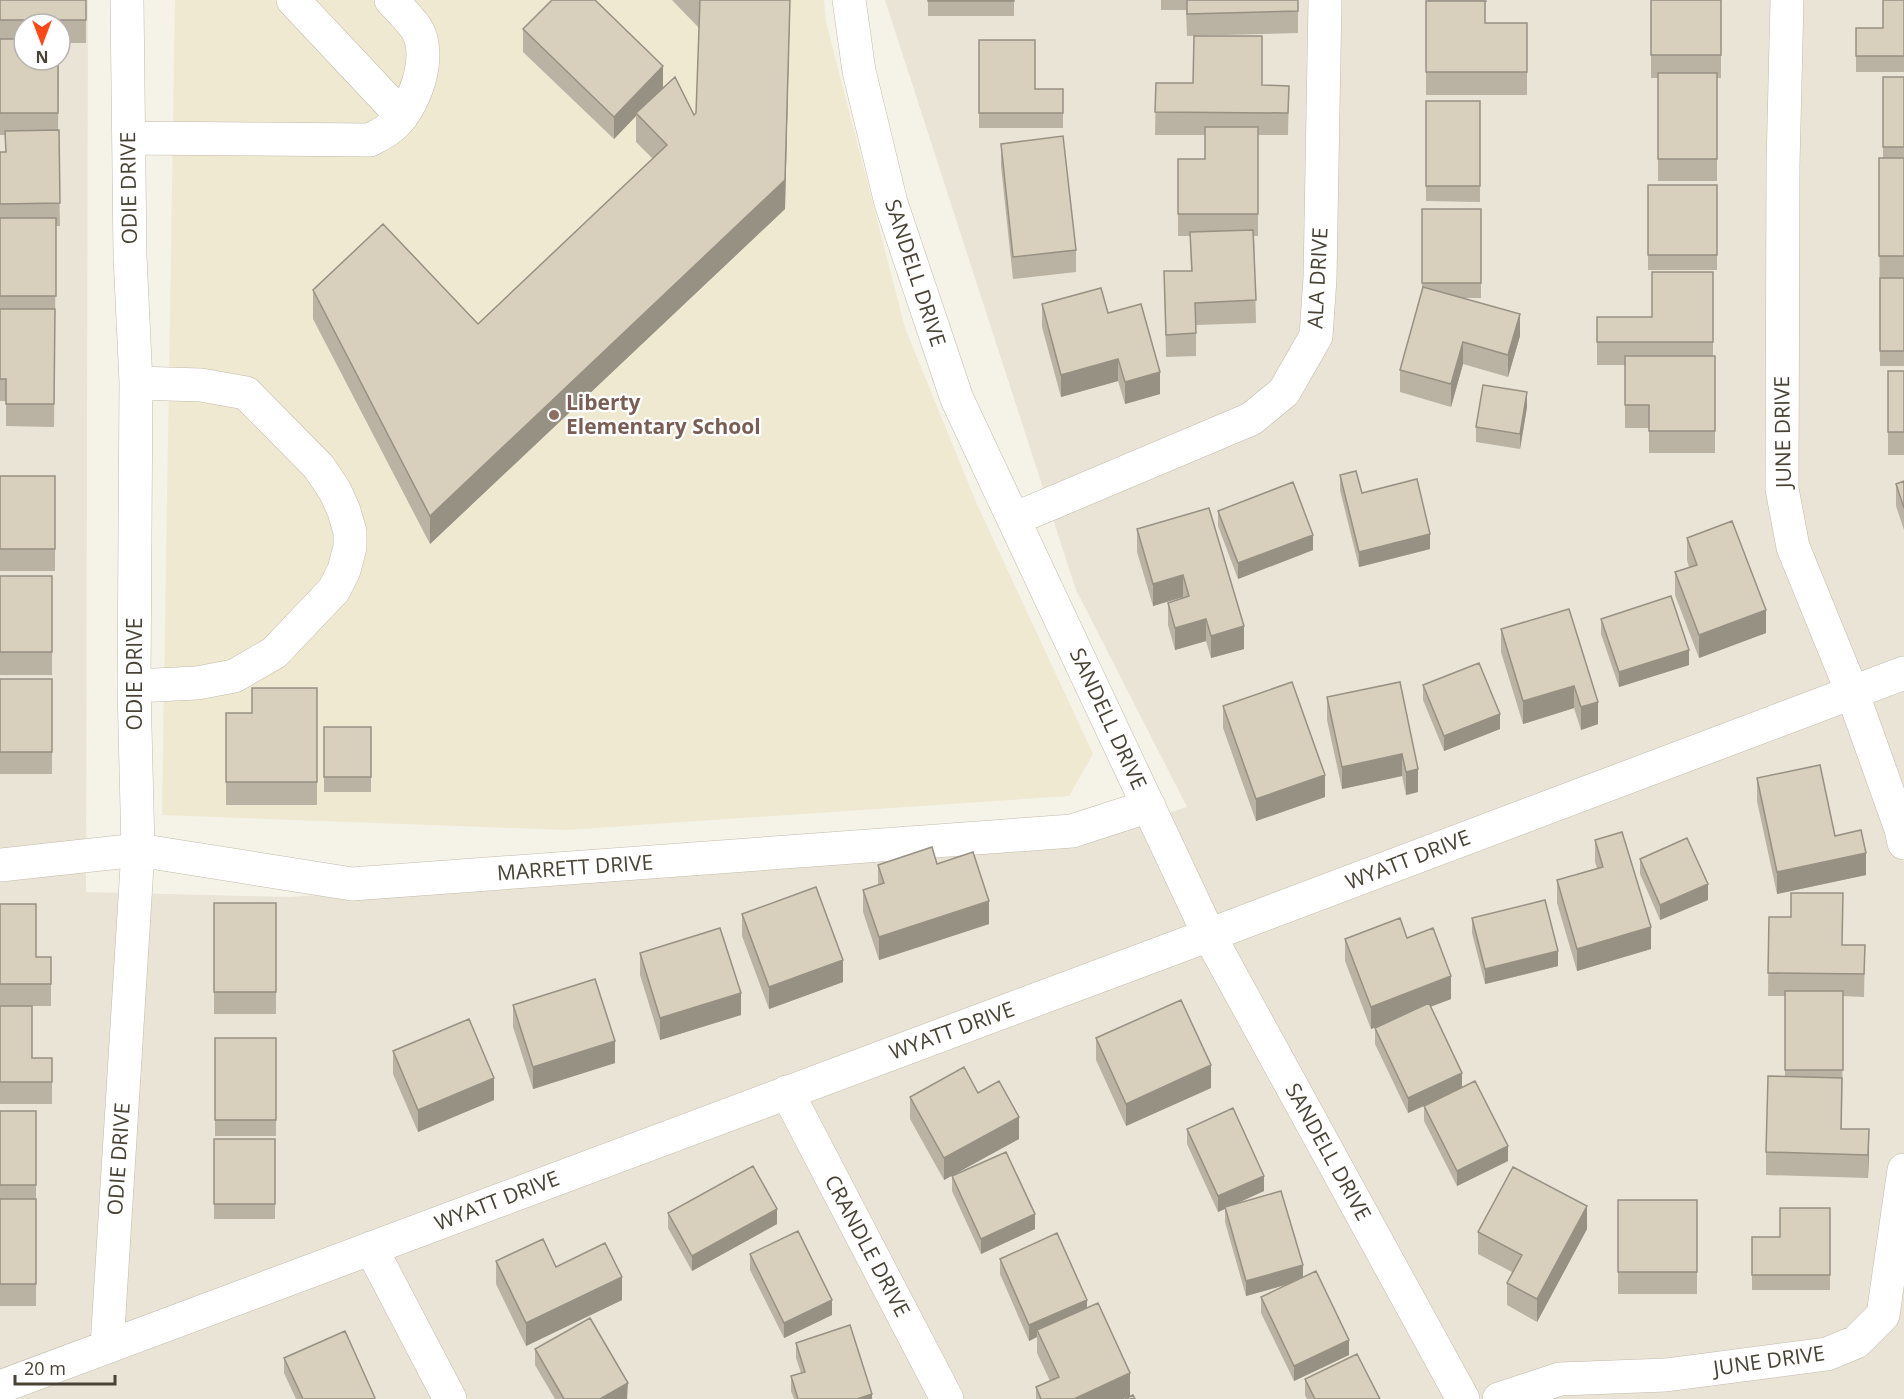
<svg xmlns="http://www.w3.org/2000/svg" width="1904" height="1399" font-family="'Open Sans',sans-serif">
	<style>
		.residential { fill: #e9e4d6; fill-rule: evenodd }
		.education { fill: #efe9d1 }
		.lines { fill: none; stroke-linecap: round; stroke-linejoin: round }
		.minor-casing { stroke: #c1bbaa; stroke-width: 34 }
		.minor { stroke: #fff; stroke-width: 33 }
		.wall { fill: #bab2a2 }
		.shaded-wall { fill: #979184 }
		.building { fill: #d8cfbc; stroke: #979184; stroke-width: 1.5 }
		.education-dot { fill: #8d6e63; stroke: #fff; stroke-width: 2 }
		.labels { text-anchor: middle; stroke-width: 4.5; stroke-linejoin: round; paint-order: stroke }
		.street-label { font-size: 21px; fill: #494336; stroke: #fff }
		.education-label { font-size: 21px; font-weight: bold; fill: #785e54; stroke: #fff; text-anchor: start }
	</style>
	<rect width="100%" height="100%" fill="#f5f2e8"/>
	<path class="residential" d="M0,0H88L86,892L289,897L1078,842L1187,807L1076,590L885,0H1904V1399H0ZM24,24H60V60H24Z"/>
	<path class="education" d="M175,0H824L826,22L905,328L976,502L1093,754L1069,796L566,830L162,815Z"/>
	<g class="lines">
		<g class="minor-casing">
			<path id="minor" d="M293,0L402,116
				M849,0L859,71L891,203L957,399L1209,935L1463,1399
				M1787,0L1783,165L1782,489L1793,547L1852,692L1901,829L1904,843
				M129,138L370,140C377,136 384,133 390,128C414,110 434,55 416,28C409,18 400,9 391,0
				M1014,519L1251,419L1284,392L1316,336L1320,278L1325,0
				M134,686L197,683L234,676L274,653L334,590L344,570L350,547V532L344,511L335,491L319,467L246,393L201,385L136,383
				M0,865L138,850L352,884L1072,831L1149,806
				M787,1092L947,1399
				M371,1248L450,1399
				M107,1347L138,850L134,686L136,383L130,256L127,0
				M0,1387L1209,935L1904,673
				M1499,1399L1560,1379L1666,1375L1827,1354L1856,1342L1883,1315L1904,1170"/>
		</g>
		<use href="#minor" class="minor"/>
	</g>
	<path class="wall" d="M0,0H86V43H60V24H24V60H59L58,130L60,226H56L54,427L6,426V401H0V152H5V135H0Z
		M672,0H790L785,209L430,544L313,319V290L478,324L653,159L636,142V116L614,139L523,52V29L663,87L694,115L696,113L699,28Z
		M928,0H1014V16H928Z
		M1161,0H1298V33L1187,36L1186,10H1161Z
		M1427,0H1487V2H1485V23H1527V95H1426V1H1427Z
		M1651,0H1721V78H1717V181H1658V78H1651Z
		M1904,0V72H1856V28H1883Z
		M979,40L1035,89H1063V128H979Z
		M1883,77H1904V366H1880L1879,158H1883Z
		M1156,83L1289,86L1288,135H1258V236H1254L1256,323L1196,325V356L1166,357L1164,271H1191L1190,236H1178V159H1205V135H1155Z
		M1426,101H1480V202L1426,201Z
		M1001,144L1076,250V272L1013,279L1001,166Z
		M1648,185H1717V270H1648Z
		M1422,209H1481V298H1464L1520,336L1508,377L1463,364L1451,407L1400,392V370L1422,290Z
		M1713,272V356H1715V453H1649V428H1625V365H1597V317H1652Z
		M1042,304L1108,313L1160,394L1125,404L1118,381L1061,397L1042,327Z
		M1888,371H1904V455H1888Z
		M1527,407L1520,449L1476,442V427Z
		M1340,475L1362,493L1430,549L1359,567L1340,490Z
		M0,476H55V571H0Z
		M1904,481V530L1896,506V484Z
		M1209,508L1244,649L1211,658L1206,641L1175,650L1168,625V603L1183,597L1153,606L1137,552V529Z
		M1218,511L1313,550L1238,579L1218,526Z
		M1687,538L1766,633L1699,658L1675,595V572L1689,567L1687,560Z
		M0,576H52V675H0Z
		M1569,609L1598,724L1581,730L1574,708L1523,724L1501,652V629Z
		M1601,619L1689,665L1619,687L1601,634Z
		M0,679H52V774H0Z
		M1400,682L1418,792L1406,795L1402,776L1342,789L1327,720V697Z
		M1423,685L1500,729L1444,751L1423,700Z
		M317,688V805H226V713H252Z
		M1223,706L1325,797L1256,821L1223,728Z
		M324,727H371V792H324Z
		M1757,778L1835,836L1866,875L1777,894L1757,801Z
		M1595,840L1651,949L1577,971L1557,903V880L1597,868L1595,862Z
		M1640,859L1708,900L1660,920L1640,874Z
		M937,864L989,924L879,960L863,912V890L878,885V865Z
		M214,903H276V1014H214Z
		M0,904L36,957H51V1006H32V1058H52V1104H0Z
		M742,914L843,982L769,1009L742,936Z
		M1769,917L1842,945H1865L1864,997L1843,996L1842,1129L1869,1152L1868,1178L1766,1175V1152L1785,1076V996H1768Z
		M1472,918L1558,966L1485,984L1472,933Z
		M1407,938L1451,999L1430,1007L1462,1087L1508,1161L1457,1186L1424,1121V1106L1427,1105L1408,1113L1375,1044V1028L1383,1024L1371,1029L1345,961V939Z
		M640,953L741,1015L660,1040L640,975Z
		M513,1005L615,1063L533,1089L513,1027Z
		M215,1038H276V1136H215Z
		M1096,1038L1211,1088L1126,1126L1096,1060Z
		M393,1051L494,1100L418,1132L393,1074Z
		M978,1093L1019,1139L944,1180L910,1119V1097Z
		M0,1111H36V1306H0Z
		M1187,1129L1264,1191L1235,1204L1303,1277L1349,1355L1294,1381L1261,1313V1297L1289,1284L1246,1296L1225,1222V1209L1218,1212L1187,1144Z
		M214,1139H275V1219H214Z
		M952,1176L1035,1229L981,1254L952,1191Z
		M1618,1200H1697V1294H1618Z
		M1830,1208V1290H1752V1237H1780Z
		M668,1213L777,1224L692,1271L668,1228Z
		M1587,1229L1537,1322L1507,1305V1283L1512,1272L1478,1254V1232Z
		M750,1254L832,1315L784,1338L750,1270Z
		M1000,1259L1087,1308L1130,1396L1123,1399H1036V1387L1050,1381L1037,1353V1337L1029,1341L1000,1274Z
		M496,1261L556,1267L622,1300L526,1346L496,1284Z
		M796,1343L872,1399H794L791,1391V1376L801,1373L796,1358Z
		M535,1349L628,1399H555L535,1365Z
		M284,1358L375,1399H296L284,1373Z
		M1305,1379L1380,1399H1307L1305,1395Z"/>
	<path class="shaded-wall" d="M790,0L785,209L430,544V516Z
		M663,66V88L636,113V116L614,139V117Z
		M1520,314V336L1508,377V355Z
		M1463,342V364L1451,407V384Z
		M1118,359V381L1061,397V375Z
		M1160,372V394L1125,404V382Z
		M1527,392V407L1520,449V434Z
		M1430,534V549L1359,567V552Z
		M1313,535V550L1238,579V563Z
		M1183,575V597L1153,606V584Z
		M1766,610V633L1699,658V635Z
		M1206,619V641L1175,650V628Z
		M1244,626V649L1211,658V636Z
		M1689,650V665L1619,687V672Z
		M1574,686V708L1523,724V701Z
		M1598,702V724L1581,730V707Z
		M1500,714V729L1444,751V736Z
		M1402,754V776L1342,789V767Z
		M1418,769V792L1406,795V772Z
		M1325,775V797L1256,821V799Z
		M1866,853V875L1777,894V872Z
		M1708,884V900L1660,920V905Z
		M989,901V924L879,960V937Z
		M1651,927V949L1577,971V949Z
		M1558,951V966L1485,984V969Z
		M843,960V982L769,1009V987Z
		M1451,976V999L1371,1029V1007Z
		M741,993V1015L660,1040V1018Z
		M615,1041V1063L533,1089V1067Z
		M1211,1065V1088L1126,1126V1104Z
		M1462,1073V1088L1408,1113V1098Z
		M494,1078V1100L418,1132V1110Z
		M1019,1117V1139L944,1180V1158Z
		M1869,1129V1152L1868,1178V1155Z
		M1508,1146V1161L1457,1186V1171Z
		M1264,1176V1191L1218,1212V1196Z
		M1587,1206V1229L1537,1322V1299Z
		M777,1209V1224L692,1271V1256Z
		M1035,1214V1229L981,1254V1239Z
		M1303,1265V1280L1246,1296V1281Z
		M622,1277V1300L526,1346V1323Z
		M832,1300V1315L784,1338V1323Z
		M1087,1300V1315L1037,1330V1337L1029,1341V1325Z
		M1349,1340V1355L1294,1381V1366Z
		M1130,1373V1396L1123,1399H1074Z
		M628,1383L627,1399H600Z
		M872,1394V1399H857Z"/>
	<path class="building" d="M0,0H86V20H0Z
		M552,0H595L663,66L614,117L523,29Z
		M700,0H790L785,180L430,516L313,290L383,224L478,324L667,145L636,113L675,77L694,115L696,113Z
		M928,0H1014V1H928Z
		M1187,0H1298V11L1187,14Z
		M1651,0H1721V55H1651Z
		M1883,0H1904V56H1856V28H1883Z
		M1426,1H1485V23H1527V72H1426Z
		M1194,36H1262V85L1289,86L1288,113L1155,112L1156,83H1193Z
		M0,39H24V60H58V113H0Z
		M979,40H1035V89H1063V113H979Z
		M1658,73H1717V159H1658Z
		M1883,77H1904V147H1883Z
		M1426,101H1480V186H1426Z
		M1205,127H1258V214H1178V159H1205Z
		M59,130L60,203L0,204V152H6L5,131Z
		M1063,136L1076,250L1013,257L1001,144Z
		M1879,158H1904V256H1879Z
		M1648,185H1717V255H1648Z
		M1422,209H1481V283H1422Z
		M0,218H56V296H0Z
		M1253,230L1256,300L1195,303L1196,333L1166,335L1164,271H1192L1190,232Z
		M1652,272H1713V342H1597V317H1652Z
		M1880,278H1904V351H1880Z
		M1423,287L1520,314L1508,355L1463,342L1451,384L1400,370Z
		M1101,288L1108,313L1141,304L1160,372L1125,382L1118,359L1061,375L1042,304Z
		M0,309H55L54,404H6V379H0Z
		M1625,356H1715V431H1649V405H1625Z
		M1888,371H1904V432H1888Z
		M1483,385L1527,392L1520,434L1476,427Z
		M1356,471L1362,493L1417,479L1430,534L1359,552L1340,475Z
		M0,476H55V549H0Z
		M1904,481V508L1896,484Z
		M1293,482L1313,535L1238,563L1218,511Z
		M1209,508L1244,626L1211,636L1206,619L1175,628L1168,603L1189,596L1183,575L1153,584L1137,529Z
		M1732,521L1766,610L1699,635L1675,572L1697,565L1687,538Z
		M0,576H52V652H0Z
		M1671,596L1689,650L1619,672L1601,619Z
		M1569,609L1598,702L1581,707L1574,686L1523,701L1501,629Z
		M1479,663L1500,714L1444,736L1423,685Z
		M0,679H52V752H0Z
		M1292,682L1325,775L1256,799L1223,706Z
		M1400,682L1418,769L1406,772L1402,754L1342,767L1327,697Z
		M252,688H317V782H226V713H252Z
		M324,727H371V777H324Z
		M1820,765L1835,836L1861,830L1866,853L1777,872L1757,778Z
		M1622,832L1651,927L1577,949L1557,880L1603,867L1595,840Z
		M1687,838L1708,884L1660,905L1640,859Z
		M932,847L937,864L973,852L989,901L879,937L863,890L884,883L878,865Z
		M816,887L843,960L769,987L742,914Z
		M1791,893H1843L1842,945H1865L1864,974L1768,973L1769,917H1791Z
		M1545,900L1558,951L1485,969L1472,918Z
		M214,903H276V992H214Z
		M0,904H36V957H51V984H0Z
		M1400,918L1407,938L1433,928L1451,976L1371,1007L1345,939Z
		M720,928L741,993L660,1018L640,953Z
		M595,979L615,1041L533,1067L513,1005Z
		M1785,991H1843V1070H1785Z
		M1181,1000L1211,1065L1126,1104L1096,1038Z
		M1429,1003L1462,1073L1408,1098L1375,1028Z
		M0,1006H32V1058H52V1082H0Z
		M469,1019L494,1078L418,1110L393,1051Z
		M215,1038H276V1120H215Z
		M964,1067L978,1093L999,1081L1019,1117L944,1158L910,1097Z
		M1768,1076L1842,1078L1841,1129H1869L1868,1155L1766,1152Z
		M1475,1081L1508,1146L1457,1171L1424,1106Z
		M1233,1108L1264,1176L1218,1196L1187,1129Z
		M0,1111H36V1185H0Z
		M214,1139H275V1204H214Z
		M1006,1152L1035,1214L981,1239L952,1176Z
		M753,1166L777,1209L692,1256L668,1213Z
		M1513,1167L1587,1206L1537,1299L1507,1283L1522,1255L1478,1232Z
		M1281,1191L1303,1265L1246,1281L1225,1207Z
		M0,1199H36V1284H0Z
		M1618,1200H1697V1272H1618Z
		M1780,1208H1830V1275H1752V1237H1780Z
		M798,1231L832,1300L784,1323L750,1254Z
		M1057,1233L1087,1300L1029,1325L1000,1259Z
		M543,1239L556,1267L605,1243L622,1277L526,1323L496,1261Z
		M1316,1271L1349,1340L1294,1366L1261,1297Z
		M1098,1303L1130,1373L1074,1399H1041L1036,1387L1059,1377L1037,1330Z
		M590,1318L628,1383L600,1399H564L535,1349Z
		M850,1325L872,1394L857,1399H798L791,1376L805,1372L796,1343Z
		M345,1331L375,1398L372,1399H303L284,1358Z
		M1357,1354L1380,1399H1315L1305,1379Z
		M1133,1395L1135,1399H1125Z"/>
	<circle class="education-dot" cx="554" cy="415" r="6"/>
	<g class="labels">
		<g class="street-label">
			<text transform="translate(129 188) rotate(-91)" y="7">ODIE DRIVE</text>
			<text transform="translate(915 273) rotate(72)" y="7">SANDELL DRIVE</text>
			<text transform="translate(1318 278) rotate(-87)" y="7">ALA DRIVE</text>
			<text transform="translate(1783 432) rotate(-91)" y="7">JUNE DRIVE</text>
			<text transform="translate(135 674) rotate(-90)" y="7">ODIE DRIVE</text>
			<text transform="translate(1108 719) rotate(65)" y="7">SANDELL DRIVE</text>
			<text transform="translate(1408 860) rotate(-21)" y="7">WYATT DRIVE</text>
			<text transform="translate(575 868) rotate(-4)" y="7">MARRETT DRIVE</text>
			<text transform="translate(952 1031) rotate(-20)" y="7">WYATT DRIVE</text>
			<text transform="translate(1328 1152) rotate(61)" y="7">SANDELL DRIVE</text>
			<text transform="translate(119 1159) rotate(-86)" y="7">ODIE DRIVE</text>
			<text transform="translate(497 1201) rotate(-21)" y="7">WYATT DRIVE</text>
			<text transform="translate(867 1246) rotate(62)" y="7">CRANDLE DRIVE</text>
			<text transform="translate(1769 1361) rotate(-8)" y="7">JUNE DRIVE</text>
		</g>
		<g class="education-label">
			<text x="566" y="410">Liberty<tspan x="566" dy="24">Elementary School</tspan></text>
		</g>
	</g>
	<g transform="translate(42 42) rotate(180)"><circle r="28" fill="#ffffff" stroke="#b6b4af" stroke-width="1.5"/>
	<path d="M0-4.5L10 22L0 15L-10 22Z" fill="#ff4815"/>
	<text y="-9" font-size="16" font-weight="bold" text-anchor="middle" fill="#494336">N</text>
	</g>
	<path d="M15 1375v9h100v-9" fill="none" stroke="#494336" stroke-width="3"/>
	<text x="24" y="1375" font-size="18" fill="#494336" stroke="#ffffff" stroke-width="4.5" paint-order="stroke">20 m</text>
</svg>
